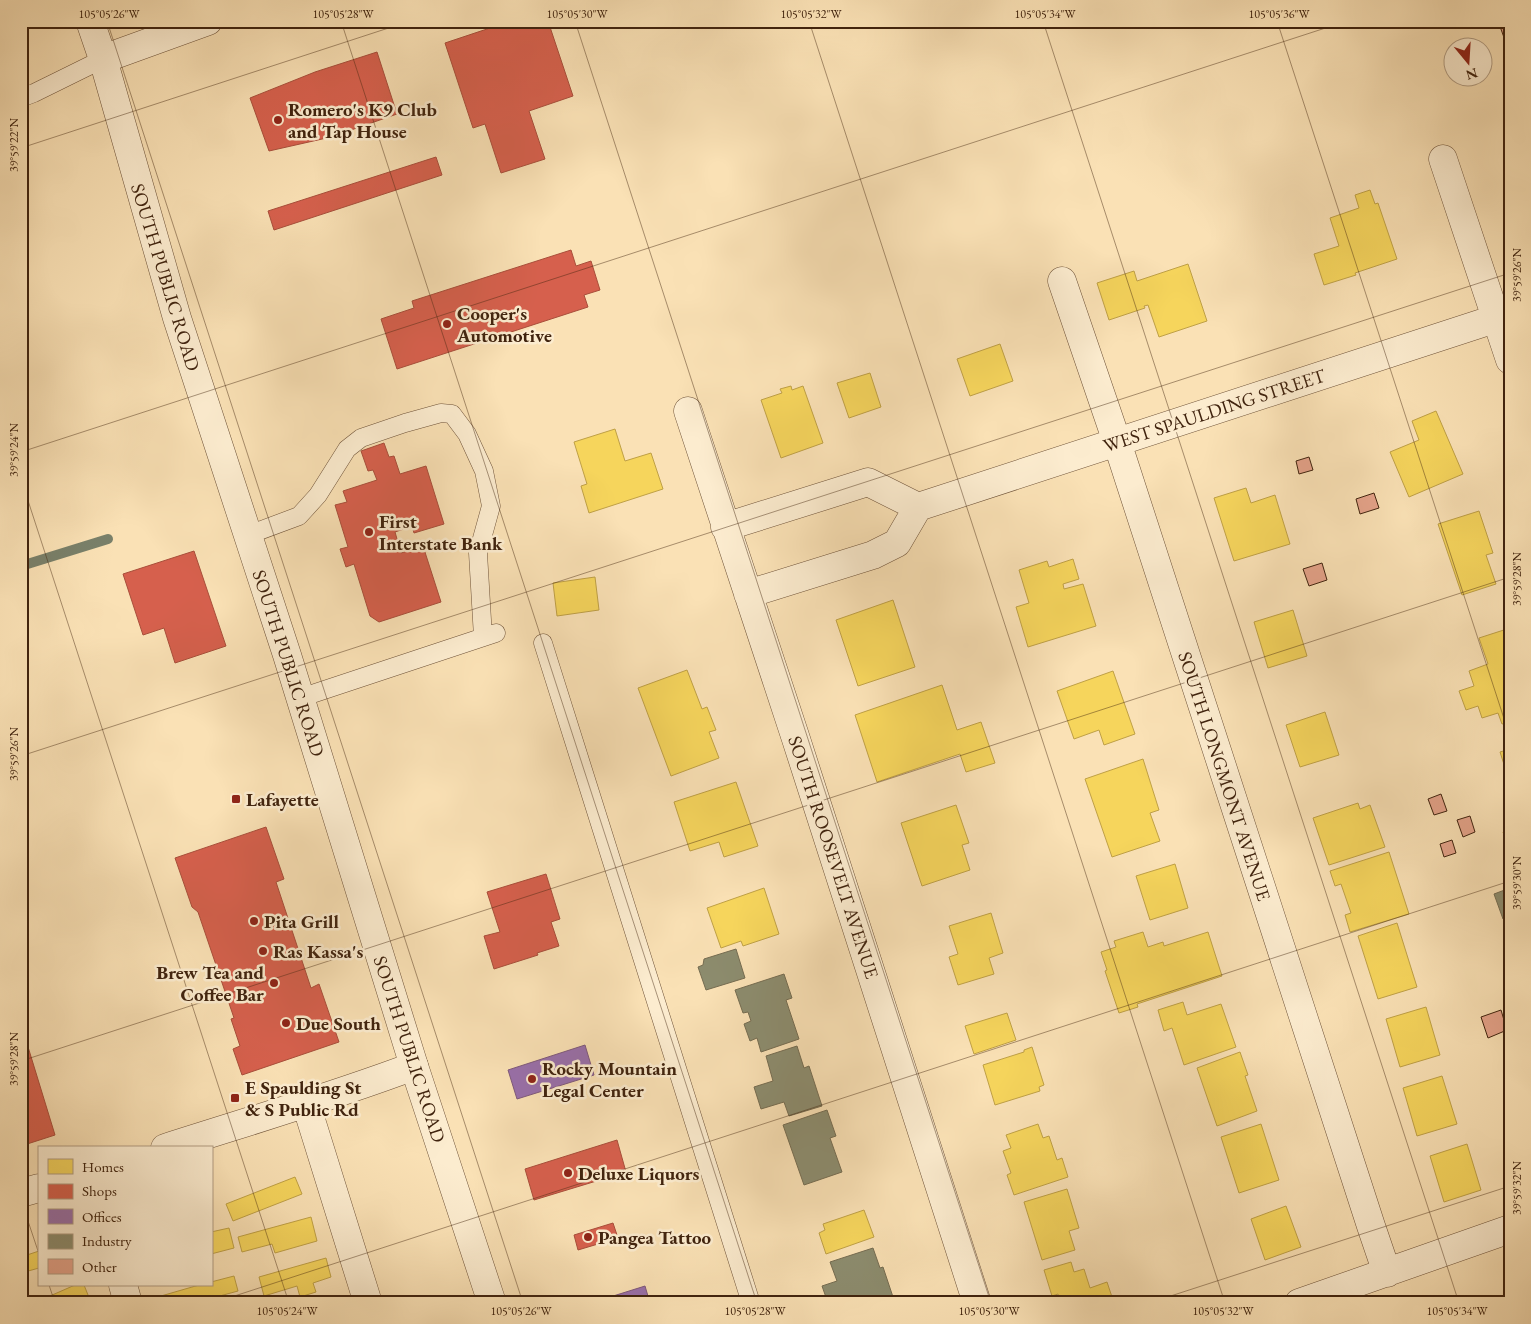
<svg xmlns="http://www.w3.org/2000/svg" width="1531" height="1324" font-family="'EB Garamond',serif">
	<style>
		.homes { fill: #f6d55c; stroke: #bfa045 }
		.shops { fill: #d6604d; stroke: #a94e3a }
		.offices { fill: #9970ab; stroke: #7e597c }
		.industry { fill: #8c8c6e; stroke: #756c51 }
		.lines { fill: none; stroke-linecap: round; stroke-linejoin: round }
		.stream { stroke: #79806a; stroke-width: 10 }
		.building { fill: #e5a38a; stroke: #40230e }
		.service-casing { stroke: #6e5238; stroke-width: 19 }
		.minor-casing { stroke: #6e5238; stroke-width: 29 }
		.tertiary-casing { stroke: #6e5238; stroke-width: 29 }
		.service { stroke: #fceccf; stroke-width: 18 }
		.minor { stroke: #fceccf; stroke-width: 28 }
		.tertiary { stroke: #fceccf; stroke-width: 28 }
		.ticks { fill: none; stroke: #40230e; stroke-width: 1; stroke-opacity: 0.45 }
		.poi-dot { fill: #8f2418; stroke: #fceccf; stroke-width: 2 }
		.labels { text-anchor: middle; stroke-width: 5; stroke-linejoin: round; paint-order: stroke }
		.poi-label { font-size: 19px; font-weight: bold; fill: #40230e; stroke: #fceccf; text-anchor: start }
		.street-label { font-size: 19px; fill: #40230e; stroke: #fceccf }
		.neatline { fill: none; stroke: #40230e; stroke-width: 2 }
		.ticks-label { font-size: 12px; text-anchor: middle; fill: #40230e }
	</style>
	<rect width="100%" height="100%" fill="#fae1b5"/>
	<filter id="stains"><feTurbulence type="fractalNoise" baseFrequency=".004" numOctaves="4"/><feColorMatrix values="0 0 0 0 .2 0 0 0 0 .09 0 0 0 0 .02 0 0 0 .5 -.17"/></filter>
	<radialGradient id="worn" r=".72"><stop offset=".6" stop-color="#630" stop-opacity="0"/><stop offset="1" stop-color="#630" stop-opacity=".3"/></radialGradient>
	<path class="homes" d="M1370,190L1375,204L1378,203L1397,259L1355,273L1356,275L1324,285L1314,254L1339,246L1330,218L1359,208L1355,195Z
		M1188,264L1207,321L1159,337L1148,305L1144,306L1145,308L1109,320L1097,283L1134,271L1137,281Z
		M1000,344L1013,381L970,396L957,359Z
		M870,373L881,407L849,418L837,383Z
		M791,386L792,390L803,386L823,443L781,458L761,400L782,393L780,389Z
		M1436,411L1463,474L1409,497L1390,452L1419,440L1412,421Z
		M615,429L625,461L651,453L663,489L589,513L581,486L587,484L574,442Z
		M1246,488L1251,503L1275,495L1290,544L1234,561L1214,498Z
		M1479,511L1493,553L1486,555L1496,584L1462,595L1438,524Z
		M1073,559L1079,579L1063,584L1064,589L1083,584L1096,626L1028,647L1016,607L1029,603L1019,570L1047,561L1049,567Z
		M595,577L599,610L557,616L553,583Z
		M893,600L915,667L858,686L836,620Z
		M1293,610L1307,656L1268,668L1254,622Z
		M1510,628V722L1502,724L1498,713L1482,718L1478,706L1466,710L1459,691L1474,686L1469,671L1488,664L1479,638Z
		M687,670L702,709L707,707L716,730L709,732L719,758L671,776L638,688Z
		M1113,671L1135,734L1104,745L1099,730L1074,739L1057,691Z
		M942,685L957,730L981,722L995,763L966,772L960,754L877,782L855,715Z
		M1325,712L1339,755L1300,767L1286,725Z
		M1510,749V783L1500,752Z
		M1143,759L1159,810L1150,813L1160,841L1112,857L1085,779Z
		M736,782L758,846L724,857L719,842L690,851L674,802Z
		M1358,803L1360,809L1370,805L1385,847L1329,865L1313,818Z
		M956,805L969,843L962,845L970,870L922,886L901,823Z
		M1510,830V853L1503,832Z
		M1389,852L1409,914L1350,932L1345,915L1351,913L1341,884L1335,886L1330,871Z
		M1175,864L1188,908L1150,920L1136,876Z
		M764,888L779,934L743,946L741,941L721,948L707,908Z
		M991,913L1003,953L989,958L994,974L958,985L949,957L958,954L949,926Z
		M1397,923L1417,987L1378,999L1358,936Z
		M1143,932L1148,947L1163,942L1164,946L1208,932L1222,976L1137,1004L1138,1007L1119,1013L1105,971L1107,970L1101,952L1116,947L1114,941Z
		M1183,1002L1187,1015L1221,1004L1236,1047L1184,1065L1172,1028L1164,1031L1158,1010Z
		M1426,1007L1440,1055L1400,1067L1386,1019Z
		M1007,1013L1016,1040L974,1054L965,1026Z
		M1032,1047L1044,1085L1039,1087L1040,1091L995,1105L983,1065L1024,1052V1050Z
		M1240,1052L1248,1075L1245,1076L1257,1111L1217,1126L1197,1068Z
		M1442,1076L1457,1124L1417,1136L1403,1088Z
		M1038,1124L1043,1138L1049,1136L1057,1160L1062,1158L1068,1177L1014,1195L1007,1175L1011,1173L1003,1151L1011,1148L1006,1135Z
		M1261,1124L1279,1180L1239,1193L1221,1137Z
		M1467,1144L1481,1190L1444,1202L1430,1156Z
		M295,1177L302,1194L233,1221L226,1204Z
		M1067,1189L1079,1228L1069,1231L1075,1250L1042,1260L1024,1202Z
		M1286,1206L1301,1247L1265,1260L1251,1219Z
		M864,1210L874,1237L826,1254L819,1233L825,1230L823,1224Z
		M311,1217L317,1241L275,1253L272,1244L242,1252L238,1237Z
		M229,1228L234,1248L211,1254V1232Z
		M39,1251V1268L21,1273V1257Z
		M326,1258L331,1277L313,1283L316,1292L300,1297L297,1286L264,1296L259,1277Z
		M1071,1262L1074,1272L1084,1269L1090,1288L1107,1282L1114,1303H1061L1058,1294L1052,1296L1044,1270Z
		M234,1276L238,1291L194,1303H163L161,1296L199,1285H211V1282Z
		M75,1285H84L90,1300L82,1303H34Z"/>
	<path class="shops" d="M511,21H548L573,96L529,111L545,159L501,173L485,124L473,128L445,43Z
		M377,52L397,114L331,137L269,151L250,98L315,72Z
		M436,157L442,175L274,230L268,211Z
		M571,250L576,266L591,261L600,290L584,295L588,307L397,369L381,319L414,308L412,301Z
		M384,443L389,457L394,456L400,474L426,466L444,524L414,533L412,526L395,532L401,553L423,546L441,602L379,622L370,616L354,564L346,567L340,549L348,547L335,505L347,502L343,491L377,480L373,470L368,471L361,451Z
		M194,551L226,646L175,663L164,628L143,635L123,574Z
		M266,827L284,879L276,882L311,988L319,984L339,1042L242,1075L233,1049L240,1046L231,1019L234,1018L198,912L192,907L175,858Z
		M546,874L560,919L551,922L559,946L537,953L538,955L494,969L484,936L500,932L487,892Z
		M21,1024L55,1135L21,1146Z
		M617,1140L626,1172L534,1200L525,1169Z
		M613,1223L618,1238L578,1250L574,1235Z"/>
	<path class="offices" d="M585,1045L594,1075L517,1099L508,1070Z
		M645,1286L650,1303H591Z"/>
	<path class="industry" d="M1510,888V917L1503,919L1494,894Z
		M736,949L745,978L706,990L698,967L703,965L704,959Z
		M784,974L792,998L786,1000L799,1039L761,1052L757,1038L750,1041L744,1024L751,1021L748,1012L743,1013L735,990Z
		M797,1046L804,1068L809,1066L822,1106L789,1116L784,1102L761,1109L754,1087L773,1081L766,1056Z
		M827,1110L836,1136L830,1138L842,1172L804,1185L783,1125Z
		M873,1248L880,1268L883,1267L895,1303H828L822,1286L837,1281L830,1262Z"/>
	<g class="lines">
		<path class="stream" d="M21,566L108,539"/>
	</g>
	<path class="building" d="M1498,21H1510V54Z
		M1309,457L1313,470L1299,474L1296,461Z
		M1374,493L1379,508L1360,514L1356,499Z
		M1322,563L1327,580L1309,586L1303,569Z
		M1441,794L1447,811L1434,815L1428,799Z
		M1470,816L1475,832L1463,837L1457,820Z
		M1452,840L1456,853L1444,857L1440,844Z
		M1501,1010L1507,1030L1488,1038L1481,1017Z"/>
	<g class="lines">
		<g class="service-casing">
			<path id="service" d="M21,98L34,93L103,59
				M248,535L299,516L318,495L347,449L361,438L405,423L441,413L452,414L467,434L484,471L491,506L478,553L483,637
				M543,643L751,1303
				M300,698L496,633"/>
		</g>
		<g class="minor-casing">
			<path id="minor" d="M103,59L208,21
				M1443,159L1510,360
				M1062,281L1117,442L1371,1226L1387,1273
				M688,411L796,739L977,1303
				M725,527L868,482L918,507
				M748,594L873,555L897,543L918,507L1510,314
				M306,1104L368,1303
				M165,1148C249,1121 332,1097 414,1066
				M21,1193L39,1188
				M123,1285L128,1303
				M1299,1303L1510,1229"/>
		</g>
		<g class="tertiary-casing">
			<path id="tertiary" d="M90,21L103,59L177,318L287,655L414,1066L492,1303"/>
		</g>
		<use href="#service" class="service"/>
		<use href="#minor" class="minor"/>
		<use href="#tertiary" class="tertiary"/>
	</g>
	<path class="ticks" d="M107,21L523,1303M341,21L757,1303M575,21L991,1303M809,21L1225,1303M1043,21L1459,1303M1277,21L1510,737M21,148L410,21M21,452L1347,21M21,479L289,1303M21,756L1510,273M21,1061L1510,577M21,1200L39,1254M49,1285L55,1303M213,1303L1510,881M1149,1303L1510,1186"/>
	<g class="poi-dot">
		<circle cx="278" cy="120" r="5"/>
		<circle cx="447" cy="324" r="5"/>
		<circle cx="369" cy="532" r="5"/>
		<rect x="231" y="794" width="10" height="10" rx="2.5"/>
		<circle cx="254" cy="921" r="5"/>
		<circle cx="263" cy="951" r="5"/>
		<circle cx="274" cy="983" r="5"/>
		<circle cx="286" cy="1023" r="5"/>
		<circle cx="532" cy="1079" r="5"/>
		<rect x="230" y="1093" width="10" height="10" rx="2.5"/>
		<circle cx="568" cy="1173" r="5"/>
		<circle cx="588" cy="1237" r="5"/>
	</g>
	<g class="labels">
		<g class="poi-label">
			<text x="288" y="116">Romero's K9 Club<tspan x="288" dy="22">and Tap House</tspan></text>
			<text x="457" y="320">Cooper's<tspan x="457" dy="22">Automotive</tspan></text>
			<text x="379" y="528">First<tspan x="379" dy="22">Interstate Bank</tspan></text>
			<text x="246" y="806">Lafayette</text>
			<text x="264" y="928">Pita Grill</text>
			<text x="273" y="958">Ras Kassa's</text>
			<text x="264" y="979" text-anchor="end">Brew Tea and<tspan x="264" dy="22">Coffee Bar</tspan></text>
			<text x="296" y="1030">Due South</text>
			<text x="542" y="1075">Rocky Mountain<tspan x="542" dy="22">Legal Center</tspan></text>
			<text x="245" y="1094">E Spaulding St<tspan x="245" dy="22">&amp; S Public Rd</tspan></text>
			<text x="578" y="1180">Deluxe Liquors</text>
			<text x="598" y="1244">Pangea Tattoo</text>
		</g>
		<g class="street-label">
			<text transform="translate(166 277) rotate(73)" y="7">SOUTH PUBLIC ROAD</text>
			<text transform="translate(1214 410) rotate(-18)" y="7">WEST SPAULDING STREET</text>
			<text transform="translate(289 663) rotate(72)" y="7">SOUTH PUBLIC ROAD</text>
			<text transform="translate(1225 776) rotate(72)" y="7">SOUTH LONGMONT AVENUE</text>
			<text transform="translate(834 857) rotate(72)" y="7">SOUTH ROOSEVELT AVENUE</text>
			<text transform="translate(410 1049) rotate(72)" y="7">SOUTH PUBLIC ROAD</text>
		</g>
	</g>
	<rect width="1531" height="1324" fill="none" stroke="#fae1b5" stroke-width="55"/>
	<rect x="38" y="1146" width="175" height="140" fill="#fceccf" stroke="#b19c82"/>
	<rect x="48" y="1159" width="25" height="15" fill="#f6d55c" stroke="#b19c82"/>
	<text x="82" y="1172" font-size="15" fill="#40230e">Homes</text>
	<rect x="48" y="1184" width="25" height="15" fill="#d6604d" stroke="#b19c82"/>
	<text x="82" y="1196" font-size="15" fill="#40230e">Shops</text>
	<rect x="48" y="1209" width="25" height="15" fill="#9970ab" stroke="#b19c82"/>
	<text x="82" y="1222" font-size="15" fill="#40230e">Offices</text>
	<rect x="48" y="1234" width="25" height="15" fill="#8c8c6e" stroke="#b19c82"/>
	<text x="82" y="1246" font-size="15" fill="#40230e">Industry</text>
	<rect x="48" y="1259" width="25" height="15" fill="#e5a38a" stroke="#b19c82"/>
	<text x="82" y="1272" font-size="15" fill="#40230e">Other</text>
	<g transform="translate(1468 62) rotate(162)"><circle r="24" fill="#fceccf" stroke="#b19c82"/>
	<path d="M0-4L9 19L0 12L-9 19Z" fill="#8f2418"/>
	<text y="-8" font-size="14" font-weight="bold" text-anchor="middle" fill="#40230e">N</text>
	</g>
	<rect x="28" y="28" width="1476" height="1268" class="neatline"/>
	<g class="ticks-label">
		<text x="109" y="18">105°05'26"W</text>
		<text x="343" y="18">105°05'28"W</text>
		<text x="577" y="18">105°05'30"W</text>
		<text x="811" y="18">105°05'32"W</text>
		<text x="1045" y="18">105°05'34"W</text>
		<text x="1279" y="18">105°05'36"W</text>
		<text transform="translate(14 145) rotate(-90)" y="4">39°59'22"N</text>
		<text transform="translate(1517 275) rotate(-90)" y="4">39°59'26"N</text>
		<text transform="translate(14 450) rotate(-90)" y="4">39°59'24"N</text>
		<text transform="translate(1517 579) rotate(-90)" y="4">39°59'28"N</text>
		<text transform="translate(14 754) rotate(-90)" y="4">39°59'26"N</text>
		<text transform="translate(1517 883) rotate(-90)" y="4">39°59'30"N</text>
		<text transform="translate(14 1059) rotate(-90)" y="4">39°59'28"N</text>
		<text transform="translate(1517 1188) rotate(-90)" y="4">39°59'32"N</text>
		<text x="287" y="1315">105°05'24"W</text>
		<text x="521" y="1315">105°05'26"W</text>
		<text x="755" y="1315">105°05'28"W</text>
		<text x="989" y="1315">105°05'30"W</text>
		<text x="1223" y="1315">105°05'32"W</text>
		<text x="1457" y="1315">105°05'34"W</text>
	</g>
	<rect width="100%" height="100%" filter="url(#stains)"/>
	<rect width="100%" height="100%" fill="url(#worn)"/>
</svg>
